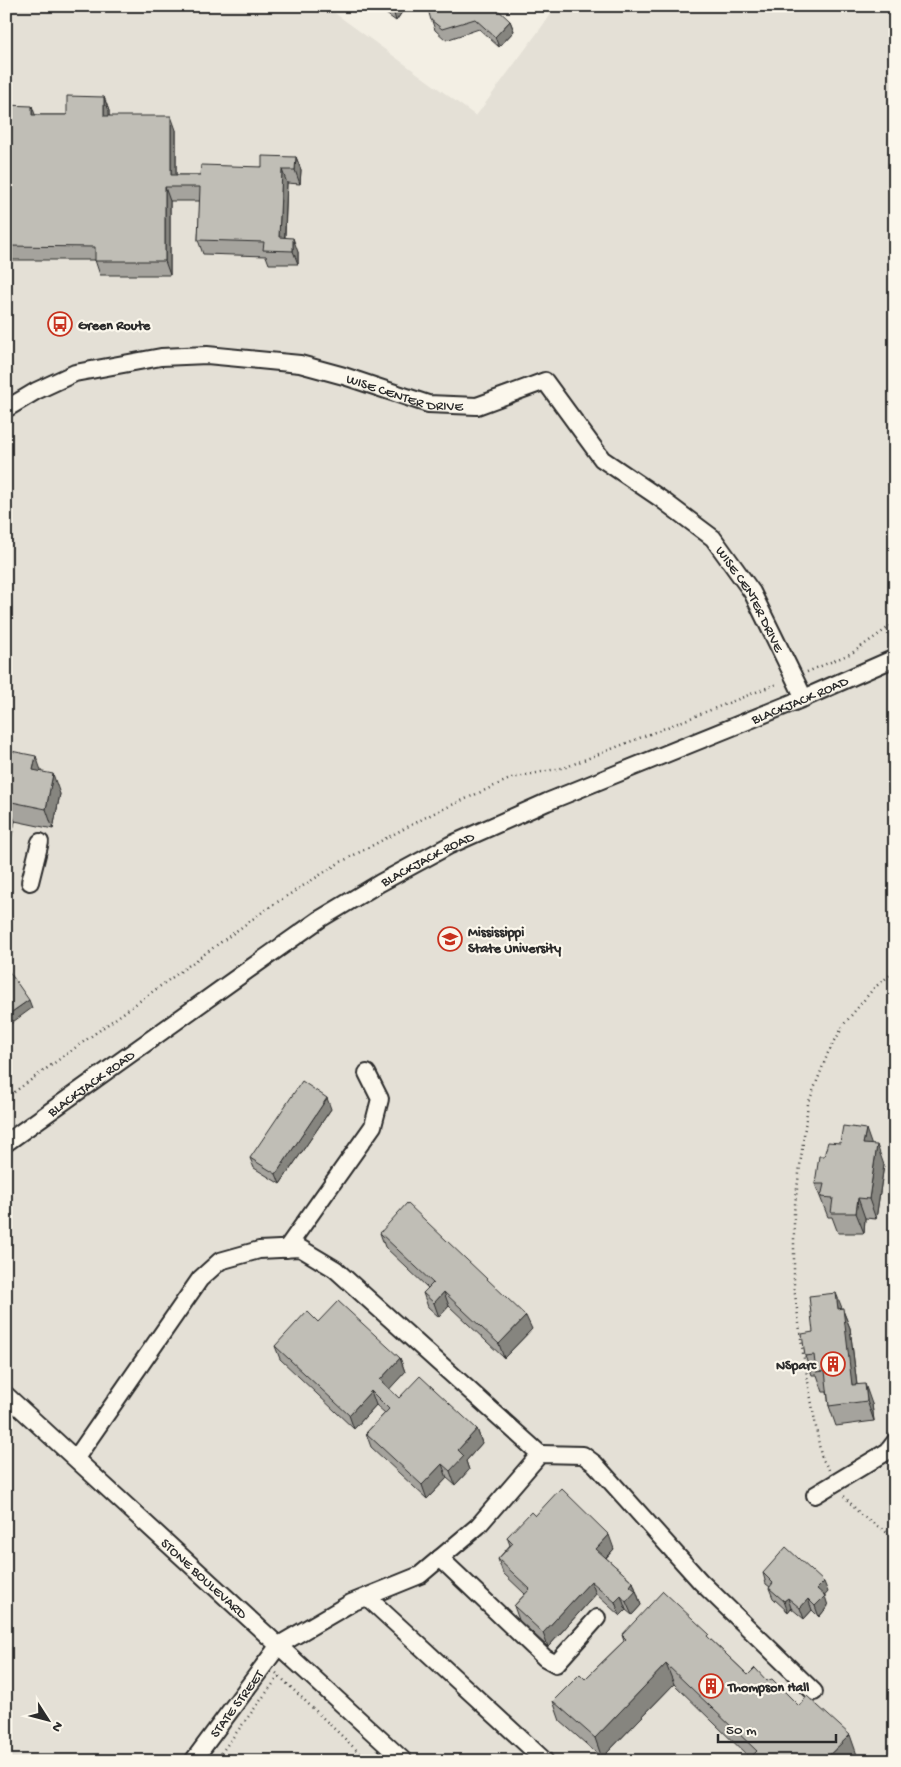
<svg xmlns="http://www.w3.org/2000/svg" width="901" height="1767" font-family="'Gochi Hand',sans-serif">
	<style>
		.built { fill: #e4e0d6 }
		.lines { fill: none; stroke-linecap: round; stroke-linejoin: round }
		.minor-casing { stroke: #2b2b2b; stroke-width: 20 }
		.path { stroke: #2b2b2b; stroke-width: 2.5; stroke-dasharray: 1 4; stroke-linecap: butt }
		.minor { stroke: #fbf7ec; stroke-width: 16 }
		.wall { fill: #a5a39d; stroke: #2b2b2b }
		.shaded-wall { fill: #86857f; stroke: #2b2b2b }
		.building { fill: #c0beb6; stroke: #2b2b2b }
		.labels { text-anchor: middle; stroke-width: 4.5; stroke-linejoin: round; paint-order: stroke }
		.poi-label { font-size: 14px; font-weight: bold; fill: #2b2b2b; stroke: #fbf7ec; text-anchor: start }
		.street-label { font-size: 14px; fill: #2b2b2b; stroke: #fbf7ec }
	</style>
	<rect width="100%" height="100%" fill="#f3efe4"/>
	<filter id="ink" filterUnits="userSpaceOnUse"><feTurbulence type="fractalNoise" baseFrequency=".02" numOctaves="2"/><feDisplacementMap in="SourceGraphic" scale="10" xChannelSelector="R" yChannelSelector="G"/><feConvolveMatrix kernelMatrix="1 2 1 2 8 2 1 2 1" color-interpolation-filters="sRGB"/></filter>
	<g filter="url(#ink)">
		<path class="built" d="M6,6H325L476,116L557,6H895V1761H6Z"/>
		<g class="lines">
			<g class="minor-casing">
				<g id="minor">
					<path id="s1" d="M6,409L36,391L75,373L161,357L207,355L300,364L344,376L428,404L477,406L545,381L602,459L661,499L713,538L752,592L804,698"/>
					<path d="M30,882L40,842"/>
					<path id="s2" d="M6,1143L245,972L320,919L380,883L450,845L547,802L804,698L895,658"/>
					<path d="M286,1249L373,1126L380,1099L367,1073"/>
					<path id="s3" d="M6,1395L404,1761"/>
					<path d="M76,1458L200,1279L220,1261L259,1250L300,1248L335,1269L540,1454"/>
					<path d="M815,1495L888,1451L895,1442"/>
					<path d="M440,1558L545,1658L556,1664L597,1618"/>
					<path d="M367,1597L545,1761"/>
					<path id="s4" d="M193,1761L279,1645L351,1603L420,1575L478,1526L540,1454L583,1455L595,1464L700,1581L814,1692"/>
				</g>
			</g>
			<path class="path" d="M807,672L852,653L895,623
				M6,1098L268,908L339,863L432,814L512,778L566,767L779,683
				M829,1470L821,1456L803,1353L794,1287V1212L808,1104L828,1053L845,1023L874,988L895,971
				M844,1496L861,1515L895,1538
				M276,1673L368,1761
				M215,1761L279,1676"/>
			<use href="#minor" class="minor"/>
		</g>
		<path class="wall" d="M375,6H406L396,21Z
			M427,6L510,21L514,31L499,47L479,29L446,40L435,30Z
			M104,97L109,111V116L176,130V175H200L262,167L296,157L301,170L300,184L287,183L285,237L298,252V264H269L266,256L203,254L198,240L200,201H170V275H100L95,260H6V105L36,115H67Z
			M6,750L42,772L60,794L53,829L15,821L11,840L6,839Z
			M331,1109L280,1184L254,1168L250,1158Z
			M840,1143L871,1145L884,1165L876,1219L865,1218L864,1233H838L832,1217H828L815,1184L824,1156Z
			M380,1233L532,1329L504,1358L449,1306L439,1317L428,1307L423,1293L428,1288L385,1247Z
			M842,1308L850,1328L857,1385L872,1404L874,1421L836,1426L829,1406L827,1392H823L817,1375H812L805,1356L813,1332Z
			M318,1322L400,1358L405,1372L389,1389L399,1398L477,1429L482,1443L466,1461L469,1470L455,1485L447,1478L427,1499L371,1447L366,1433L385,1413L376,1405L354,1429L280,1359L275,1346Z
			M535,1516L614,1549L606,1558L633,1582L641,1605L632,1615L626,1610L620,1616L596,1594L548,1647L519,1620L514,1606L525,1594L503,1573L498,1559L510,1545L507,1537Z
			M763,1573L828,1592L824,1596L828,1606L819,1617L812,1610L804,1619L791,1608L788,1612L773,1598L769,1588L770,1587L766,1584Z
			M622,1635L711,1640L748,1675L767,1681L799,1706L857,1755L851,1761H753L674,1684L602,1758L560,1721L553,1701L585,1679L624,1641Z"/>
		<path class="shaded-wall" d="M395,6H406L396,21L393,10Z
			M510,21L514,31L499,47L495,37Z
			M104,97L109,111V129L104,116Z
			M32,106L37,120L32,115Z
			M171,116L176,130V187L171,175Z
			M296,157L301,170L300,184L295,170Z
			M282,170L287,183L284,251L279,237Z
			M165,187L170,201V275L165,261Z
			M293,238L298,252V264L293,251Z
			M36,756L43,776L33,770Z
			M53,774L60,794L53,829L46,809Z
			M7,801L15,821L11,840L6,828V806Z
			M29,1000L32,1008L6,1027V1016Z
			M327,1098L331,1109L280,1184L276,1174Z
			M866,1129L873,1149L863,1144Z
			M877,1145L884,1165L876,1219L869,1199Z
			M858,1198L865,1218L864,1233L856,1213Z
			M444,1292L449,1306L439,1317L434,1303Z
			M836,1293L850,1328L859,1402L852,1385L838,1309Z
			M526,1316L532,1329L504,1358L499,1344Z
			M400,1358L405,1372L385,1394L380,1380Z
			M865,1384L872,1404L874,1421L867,1401Z
			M371,1391L376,1405L354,1429L349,1415Z
			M477,1429L482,1443L466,1461L469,1470L455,1485L450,1471L458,1450Z
			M442,1464L447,1478L427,1499L422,1485Z
			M609,1535L614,1549L601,1562L596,1549Z
			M591,1581L596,1594L548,1647L543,1633Z
			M633,1582L641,1605L632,1615L626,1602L630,1586Z
			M824,1582L828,1592L821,1600L817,1589Z
			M621,1596L626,1610L620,1616L615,1602Z
			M825,1596L828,1606L819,1617L815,1606Z
			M788,1598L791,1608L788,1612L784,1601Z
			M808,1599L812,1610L804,1619L800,1608Z
			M666,1664L674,1684L602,1758L595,1738Z
			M850,1735L857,1755L851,1761H823Z"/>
		<path class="building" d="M387,6H395L393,10Z
			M427,6H494L510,21L495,37L475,19L442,29L431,20Z
			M67,96L104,97V116H171V175H200L201,165L262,167V156L296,157L295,170H282L279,237L293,238V251L263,250L264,242L198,240L200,187H165V261H95V247L6,246V105L32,106V115H67Z
			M6,750L36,756L33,770L53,774L46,809L7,801L6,806Z
			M6,967L29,1000L6,1016Z
			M302,1081L327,1098L276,1174L250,1158Z
			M843,1126L866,1129L863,1144L877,1145L869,1199L858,1198L856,1213H831L833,1198L821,1197L824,1184H815L819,1156H824L828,1142L840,1143Z
			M407,1203L526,1316L499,1344L444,1292L434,1303L423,1293L433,1283L380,1233Z
			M836,1293L838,1309L843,1308L852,1385L865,1384L867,1401L829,1406L825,1371L816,1372L814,1355L805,1356L802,1334L813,1332L809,1296Z
			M338,1301L400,1358L380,1380L399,1398L420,1376L477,1429L458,1450L464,1456L450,1471L442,1464L422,1485L366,1433L389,1409L371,1391L349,1415L275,1346L307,1311L318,1322Z
			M561,1488L609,1535L596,1549L633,1582L630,1586L636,1591L626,1602L621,1596L615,1602L591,1581L543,1633L514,1606L530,1589L498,1559L513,1543L507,1537L531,1512L535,1516Z
			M786,1547L824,1582L817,1589L825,1596L815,1606L808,1599L800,1608L788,1598L784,1601L769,1588L773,1583L763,1573Z
			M663,1591L709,1634L707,1636L748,1675L755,1668L767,1681L772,1679L799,1706L807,1696L850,1735L823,1761H760L753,1755L757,1751L666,1664L595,1738L553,1701L580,1674L585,1679L626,1639L622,1635Z"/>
	</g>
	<defs>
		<g id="bus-ring" transform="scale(1.25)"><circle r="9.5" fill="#fbf7ec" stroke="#c8321e" stroke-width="1.5"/><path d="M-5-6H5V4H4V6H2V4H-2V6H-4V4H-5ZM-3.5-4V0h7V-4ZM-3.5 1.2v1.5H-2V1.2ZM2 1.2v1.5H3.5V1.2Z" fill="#c8321e"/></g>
		<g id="university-ring" transform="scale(1.25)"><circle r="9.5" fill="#fbf7ec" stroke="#c8321e" stroke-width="1.5"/><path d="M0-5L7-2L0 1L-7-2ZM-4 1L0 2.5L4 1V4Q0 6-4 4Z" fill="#c8321e"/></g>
		<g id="building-ring" transform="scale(1.25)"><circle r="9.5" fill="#fbf7ec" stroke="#c8321e" stroke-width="1.5"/><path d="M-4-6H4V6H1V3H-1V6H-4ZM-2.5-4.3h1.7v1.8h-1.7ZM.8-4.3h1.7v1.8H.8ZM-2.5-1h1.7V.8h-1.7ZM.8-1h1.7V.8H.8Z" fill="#c8321e"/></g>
	</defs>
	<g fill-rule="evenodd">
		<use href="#bus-ring" x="60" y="324"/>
		<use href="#university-ring" x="450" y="939"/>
		<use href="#building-ring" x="833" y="1364"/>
		<use href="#building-ring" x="711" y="1686"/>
	</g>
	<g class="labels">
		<g class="poi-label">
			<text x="78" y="329">Green Route</text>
			<text x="468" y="936">Mississippi<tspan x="468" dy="16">State University</tspan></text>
			<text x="816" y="1369" text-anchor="end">NSparc</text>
			<text x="728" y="1691">Thompson Hall</text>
		</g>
		<g class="street-label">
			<text dy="5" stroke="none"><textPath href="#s1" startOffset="414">WISE CENTER DRIVE</textPath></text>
			<text dy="5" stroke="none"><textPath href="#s1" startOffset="865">WISE CENTER DRIVE</textPath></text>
			<text dy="5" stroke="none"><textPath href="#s2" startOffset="914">BLACKJACK ROAD</textPath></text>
			<text dy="5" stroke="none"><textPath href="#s2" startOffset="509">BLACKJACK ROAD</textPath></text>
			<text dy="5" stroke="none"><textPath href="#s2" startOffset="104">BLACKJACK ROAD</textPath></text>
			<text dy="5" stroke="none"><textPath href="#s3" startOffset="270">STONE BOULEVARD</textPath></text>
			<text dy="5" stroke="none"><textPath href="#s4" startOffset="72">STATE STREET</textPath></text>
		</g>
	</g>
	<rect width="901" height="1767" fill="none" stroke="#fbf7ec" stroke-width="25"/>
	<rect x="12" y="12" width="876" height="1742" fill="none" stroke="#2b2b2b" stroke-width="2" filter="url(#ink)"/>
	<g transform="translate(48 1720) rotate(126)" stroke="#fbf7ec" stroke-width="4" paint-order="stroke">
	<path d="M0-4L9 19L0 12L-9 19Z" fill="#2b2b2b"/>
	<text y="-8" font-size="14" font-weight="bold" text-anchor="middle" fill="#2b2b2b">N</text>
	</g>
	<path d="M718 1734v8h118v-8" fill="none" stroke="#2b2b2b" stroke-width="2.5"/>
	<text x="726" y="1734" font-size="15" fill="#2b2b2b" stroke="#fbf7ec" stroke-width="4" paint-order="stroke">50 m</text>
</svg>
